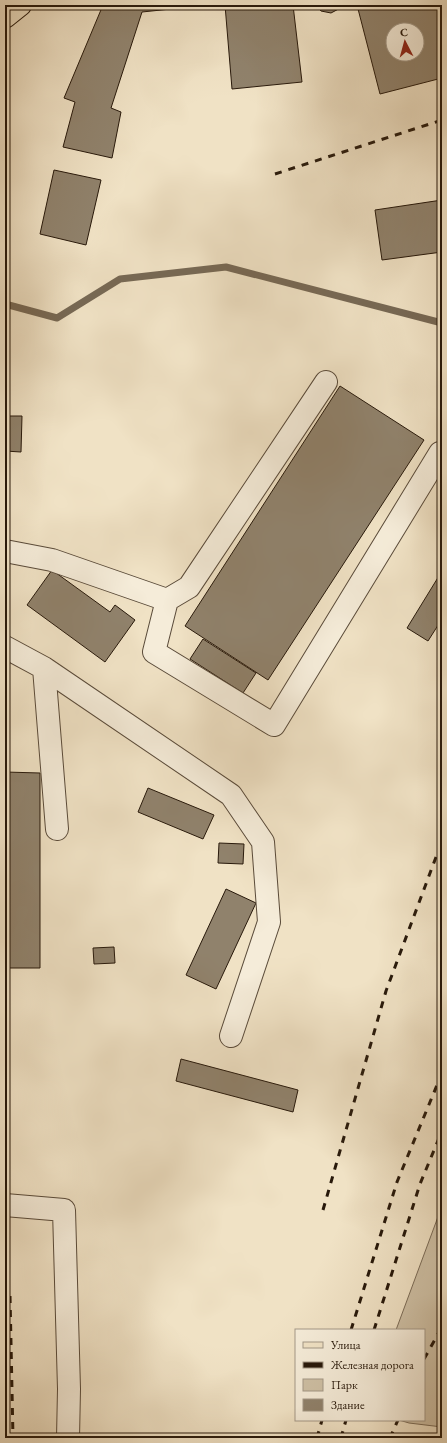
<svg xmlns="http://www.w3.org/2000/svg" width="447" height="1443" font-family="'EB Garamond',serif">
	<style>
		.green { fill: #cec0a5; stroke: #7b6c58 }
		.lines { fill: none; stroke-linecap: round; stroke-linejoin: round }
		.stream { stroke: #776955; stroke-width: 7 }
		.building { fill: #90826c; stroke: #28190b; fill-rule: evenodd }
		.minor-casing { stroke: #5a4b3a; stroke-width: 24 }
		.major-casing { stroke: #28190b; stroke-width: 24 }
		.minor { stroke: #f5ecd9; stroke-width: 22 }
		.major { stroke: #f0e2c5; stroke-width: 22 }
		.rail { stroke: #28190b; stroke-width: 3; stroke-dasharray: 7 7; stroke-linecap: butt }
	</style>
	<rect width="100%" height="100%" fill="#f0e2c5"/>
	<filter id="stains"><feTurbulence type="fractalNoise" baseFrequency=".005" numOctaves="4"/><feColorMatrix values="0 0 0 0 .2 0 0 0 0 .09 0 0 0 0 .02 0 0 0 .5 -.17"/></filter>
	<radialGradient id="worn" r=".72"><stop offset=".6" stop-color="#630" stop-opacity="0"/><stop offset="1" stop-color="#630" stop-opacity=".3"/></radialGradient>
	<path class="green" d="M442,1206V1427L409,1423L399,1420H424V1330H396Z"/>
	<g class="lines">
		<path class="stream" d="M5,304L57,318L120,279L226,267L442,323"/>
	</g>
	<path class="building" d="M103,5H209L142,12L111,108L121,112L112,158L63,147L75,102L64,98Z
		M225,5H293L302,82L232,89Z
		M316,5H346L331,13L321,11Z
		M357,5H442V78L380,94ZM393,30H417V54H393Z
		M54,170L101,180L86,245L40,234Z
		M442,200V252L382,260L375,210Z
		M340,386L424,440L268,680L185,626Z
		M5,416H22L21,452L5,451Z
		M52,570L110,612L115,605L135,620L105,662L27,605Z
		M442,571V619L428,641L407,628Z
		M203,639L256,673L243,693L190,659Z
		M5,772L40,773V968H5Z
		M148,788L214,815L203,839L138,812Z
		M219,843L244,844L243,864L218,863Z
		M226,889L256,903L216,989L186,975Z
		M114,947L115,963L94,964L93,948Z
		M181,1059L298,1090L293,1112L176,1081Z"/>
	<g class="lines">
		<g class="minor-casing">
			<path id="minor" d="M5,551L52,560L167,600L154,652L274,725L440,453
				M167,600L189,587L326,382
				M5,647L44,668L231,795L263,842L269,922L231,1036
				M44,668L57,829
				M5,1205L64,1210L69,1389L68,1438"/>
		</g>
		<g class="major-casing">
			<path id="major" d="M5,17L20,5"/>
		</g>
		<use href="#minor" class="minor"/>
		<use href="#major" class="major"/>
		<path class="rail" d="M275,174L442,120
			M323,1210L386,991L442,841
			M10,1296L13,1438
			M351,1330L397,1182L442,1073
			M374,1330L420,1184L442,1131
			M424,1359L442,1327
			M317,1438L322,1420
			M341,1438L346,1420
			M390,1438L398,1420"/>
	</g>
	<rect width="447" height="1443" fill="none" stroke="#f0e2c5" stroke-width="20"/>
	<rect x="6" y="6" width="435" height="1431" fill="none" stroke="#28190b" stroke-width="2"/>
	<rect x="10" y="10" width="427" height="1423" fill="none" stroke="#28190b"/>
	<rect x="295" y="1329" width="130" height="92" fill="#f5ecd9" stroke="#a39887"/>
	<rect x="303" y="1342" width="20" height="6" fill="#f0e2c5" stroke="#a39887"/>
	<text x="331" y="1349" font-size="12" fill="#28190b">Улица</text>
	<rect x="303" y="1362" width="20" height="6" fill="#28190b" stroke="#a39887"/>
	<text x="331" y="1369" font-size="12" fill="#28190b">Железная дорога</text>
	<rect x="303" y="1379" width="20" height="12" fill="#cec0a5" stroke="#a39887"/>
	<text x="331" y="1389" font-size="12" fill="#28190b">Парк</text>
	<rect x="303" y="1399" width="20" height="12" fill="#90826c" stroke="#a39887"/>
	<text x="331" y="1409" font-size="12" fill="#28190b">Здание</text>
	<g transform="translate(405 42) rotate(354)"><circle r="19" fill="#f5ecd9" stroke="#a39887"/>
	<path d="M0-3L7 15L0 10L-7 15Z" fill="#8f2418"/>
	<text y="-6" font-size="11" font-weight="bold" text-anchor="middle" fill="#28190b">С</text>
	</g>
	<rect width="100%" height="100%" filter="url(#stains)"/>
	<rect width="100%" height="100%" fill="url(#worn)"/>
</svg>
